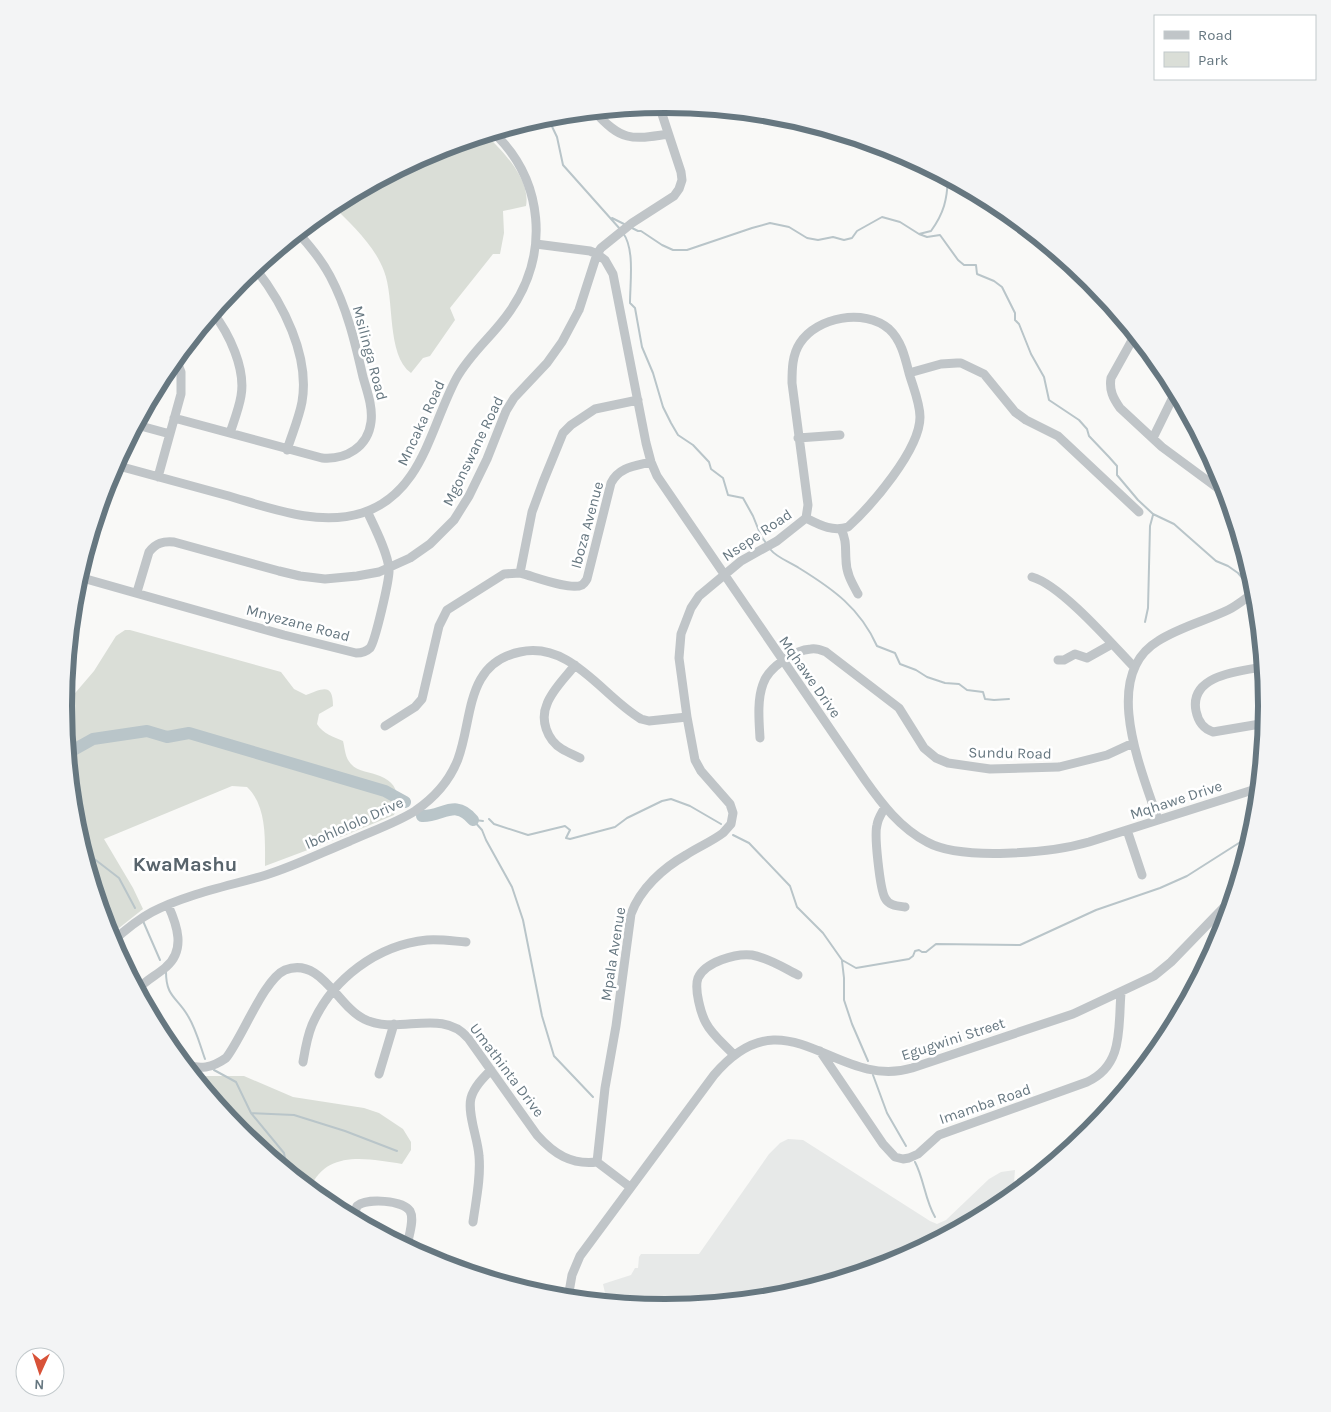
<svg xmlns="http://www.w3.org/2000/svg" width="1331" height="1412" font-family="Karla,sans-serif">
	<style>
		.built { fill: #e7e9e8 }
		.green { fill: #daded7 }
		.lines { fill: none; stroke-linecap: round; stroke-linejoin: round }
		.stream { stroke: #b9c5c9; stroke-width: 2 }
		.river { stroke: #b9c5c9; stroke-width: 12 }
		.minor { stroke: #c0c5c8; stroke-width: 9 }
		.labels { text-anchor: middle; stroke-width: 5; stroke-linejoin: round; paint-order: stroke }
		.street-label { font-size: 15px; fill: #667780; stroke: #fff }
		.district-label { font-size: 20px; font-weight: bold; fill: #58646c; stroke: #fff }
		.rim { fill: none; stroke: #667780; stroke-width: 6 }
	</style>
	<rect width="100%" height="100%" fill="#f9f9f7"/>
	<path class="built" d="M788,1139L803,1140L930,1221L937,1224L946,1220L989,1179L1001,1172L1015,1170L1013,1196L1000,1206L896,1262L783,1296L665,1308L607,1302L603,1284L631,1275L635,1268H638L639,1257L641,1254H699L769,1154L780,1143Z"/>
	<path class="green" d="M486,135C503,151 531,180 526,206L503,211L504,233L500,254H493L450,308L455,320L430,356L423,358L411,373C386,355 395,298 384,271C375,246 351,224 332,205L435,150Z
		M125,630H130L281,672L294,689L306,695C322,689 333,682 333,706L319,714L317,724C323,734 334,737 343,741C345,749 345,758 351,764C358,772 371,772 380,776C398,783 401,798 394,815L329,842L265,866C265,839 267,806 247,787L232,786L104,839L133,888L143,909L109,936L75,823L64,706L94,671L116,636Z
		M195,1076H244L293,1097L364,1108L379,1113L403,1129L411,1142V1150L402,1164C368,1159 326,1149 310,1189L240,1131Z"/>
	<g class="lines">
		<path class="stream" d="M547,116L557,137L563,165L620,229
			M612,218L626,225
			M630,227L638,231H641L662,245L673,250H687L752,228L770,223L789,227L807,238L818,240L833,237L844,240L852,238L857,231L882,217L900,222L919,234L931,231C944,213 947,200 948,178
			M623,233C635,249 630,283 630,303L635,308L642,347L653,373L663,407L671,423L678,435L693,445L709,462L711,469L723,478L728,495L743,498L753,516L761,536L766,543
			M919,234L927,237L940,235L958,260L964,265H976L977,274L994,281L1002,287L1015,313V320L1019,324L1031,354L1044,377L1049,400L1079,420L1087,429L1089,436L1109,457L1117,466V475L1138,500L1153,514L1174,524L1216,561L1228,566L1238,573L1251,588
			M770,549C777,558 790,562 799,568C833,589 860,608 877,646L895,653L900,664L916,670L927,677L945,683L959,684L967,690L983,692L985,699L994,700L1009,699
			M1145,622L1148,608L1150,526L1153,515
			M489,819L494,824L528,835L565,826L570,830L566,838L570,839L615,827L627,818L662,801L671,799L690,806L721,824
			M473,820L482,830L486,840L512,887L523,920L542,1016L554,1056L593,1097
			M475,820L483,821
			M733,835L749,843L790,886L797,907L823,933L842,960L856,968L909,959L913,956L915,951L919,950L922,952H926L936,944L1020,945L1096,910L1160,888L1187,876L1242,841
			M84,851L119,878L135,908
			M143,921L160,960
			M842,961L844,978V1000L852,1024L868,1061
			M166,972C166,997 177,997 188,1016C196,1029 200,1045 205,1059
			M214,1070L236,1082L251,1113L284,1153L287,1170
			M873,1075L887,1113L906,1146
			M251,1113L294,1115L345,1131L397,1151
			M915,1162C924,1179 925,1200 935,1217"/>
		<path class="river" d="M68,753L93,739L147,731L167,737L189,733L385,791L405,802
			M422,816C442,817 455,798 473,820"/>
		<path class="minor" d="M594,111C621,141 631,140 668,134
			M881,146L919,163
			M536,244L590,251L597,254L605,260L613,274L646,443L651,462L657,476L865,780C882,804 900,828 927,842C961,861 1051,853 1089,842L1259,788
			M255,268C283,303 310,356 302,402C299,418 292,434 287,450
			M213,313C229,333 246,369 241,396C239,408 234,421 230,433
			M1135,335L1111,378C1109,390 1113,398 1120,408L1162,447L1227,495
			M909,373L941,364L957,363H961L984,374L1015,412L1026,420L1058,436L1139,512
			M174,418L322,458C346,460 368,447 371,422C373,407 367,391 363,377C355,342 347,308 330,276C321,259 310,246 298,233
			M137,425L170,434
			M798,438L840,435
			M1153,438L1176,391
			M115,465C152,475 188,485 225,495C268,507 317,527 362,513C422,494 430,428 456,379C471,352 493,336 510,311C550,254 544,180 493,132
			M158,477L181,394V372L176,359
			M841,529C847,541 845,548 846,560C846,573 852,583 858,594
			M520,573C533,576 570,591 582,585C585,583 585,582 587,579L611,483C619,467 635,466 651,462
			M79,577L284,635L356,653C362,653 366,652 370,648C375,642 390,578 389,569C388,553 374,526 367,511
			M1032,577C1061,585 1112,644 1134,667
			M137,592L149,552C156,543 163,541 174,542L279,571L300,576L325,579L357,576L379,572L410,558L430,544L454,520L469,496L487,459L506,411L514,398L547,363L562,342L579,310L597,254L601,248L632,223L674,196L679,189L682,180L681,172L659,105
			M74,599L111,472
			M1058,660H1064L1075,654L1087,658L1112,644
			M575,665C566,677 552,690 547,704C540,720 547,740 562,749C567,752 574,755 580,758
			M1263,667C1239,671 1189,675 1196,711C1198,721 1204,729 1213,732L1266,723
			M385,726L415,707L422,699L439,626L447,610L504,574L520,573L532,512L543,482L563,433L571,425L595,409L638,400
			M760,738C759,721 757,700 763,684C768,668 794,650 811,649C817,648 821,650 826,652L899,708L924,748L936,758L948,763L990,769L1059,767L1107,755L1133,743
			M885,807C882,813 878,818 877,825C874,835 880,889 885,898C889,906 898,906 905,907
			M1158,820C1142,771 1100,676 1158,641C1180,627 1205,621 1228,610C1238,605 1247,597 1256,591
			M1127,830L1142,875
			M112,942C124,931 137,920 152,912C186,894 229,886 266,875C295,866 323,852 350,841C372,831 396,823 415,811C434,798 450,780 458,759C473,719 465,663 520,652C571,641 602,696 641,719L649,721L687,717
			M138,989C146,980 157,975 166,967C186,950 177,925 168,905
			M820,1051L883,1144L895,1157L903,1159L909,1158L918,1154L939,1135L1087,1082C1124,1065 1118,1028 1121,993
			M734,1055C725,1045 712,1035 706,1023C701,1014 694,989 698,978C705,962 736,953 752,955C769,958 784,968 798,975
			M303,1062C305,1050 307,1037 312,1025C332,979 377,945 427,940C440,939 453,941 466,942
			M184,1064C200,1070 212,1068 226,1058C242,1038 264,979 285,970C321,956 337,1006 364,1019C397,1036 442,1007 468,1038L537,1135C554,1154 571,1165 597,1162
			M379,1074L394,1024
			M630,1187L597,1162L605,1088L616,1026L631,914C640,889 663,868 686,855C698,847 711,842 723,833L731,824L733,813L730,804L701,771L695,760L687,717L679,658L681,634L691,608L699,596L741,561L777,541L806,518L808,505L792,383C792,370 792,355 800,343C817,317 864,308 889,329C901,340 905,357 909,373C913,387 920,403 920,417C920,450 871,506 848,527C832,532 820,525 806,518
			M353,1218L357,1206C367,1198 403,1200 410,1211C415,1220 408,1237 407,1247
			M473,1222C476,1200 481,1178 479,1156C478,1139 467,1113 471,1098C474,1087 483,1078 491,1070
			M568,1298L572,1275L580,1256L714,1075C787,989 835,1091 912,1068L1073,1014L1154,976L1171,962L1233,898"/>
	</g>
	<g class="labels">
		<g class="street-label">
			<text transform="translate(370 353) rotate(75)" y="5">Msilinga Road</text>
			<text transform="translate(421 423) rotate(-65)" y="5">Mncaka Road</text>
			<text transform="translate(473 451) rotate(-64)" y="5">Mgonswane Road</text>
			<text transform="translate(587 525) rotate(-75)" y="5">Iboza Avenue</text>
			<text transform="translate(757 535) rotate(-34)" y="5">Nsepe Road</text>
			<text transform="translate(298 623) rotate(15)" y="5">Mnyezane Road</text>
			<text transform="translate(810 677) rotate(55)" y="5">Mqhawe Drive</text>
			<text transform="translate(1010 753) rotate(1)" y="5">Sundu Road</text>
			<text transform="translate(1176 800) rotate(-18)" y="5">Mqhawe Drive</text>
			<text transform="translate(354 823) rotate(-24)" y="5">Ibohlololo Drive</text>
			<text transform="translate(613 954) rotate(-81)" y="5">Mpala Avenue</text>
			<text transform="translate(953 1039) rotate(-18)" y="5">Egugwini Street</text>
			<text transform="translate(507 1070) rotate(53)" y="5">Umathinta Drive</text>
			<text transform="translate(985 1104) rotate(-19)" y="5">Imamba Road</text>
		</g>
		<g class="district-label">
			<text x="185" y="871">KwaMashu</text>
		</g>
	</g>
	<path d="M0 0H1331V1412H0ZM72 706a593 593 0 1 1 1186 0a593 593 0 1 1-1186 0Z" fill="#f3f4f5" fill-rule="evenodd"/>
	<path class="rim" d="M72 706a593 593 0 1 1 1186 0a593 593 0 1 1-1186 0Z"/>
	<rect x="1154" y="15" width="162" height="65" fill="#ffffff" stroke="#c2c9cc"/>
	<rect x="1164" y="31" width="25" height="8" fill="#c0c5c8" stroke="#c2c9cc"/>
	<text x="1198" y="40" font-size="15" fill="#667780">Road</text>
	<rect x="1164" y="52" width="25" height="15" fill="#daded7" stroke="#c2c9cc"/>
	<text x="1198" y="65" font-size="15" fill="#667780">Park</text>
	<g transform="translate(40 1372) rotate(183)"><circle r="24" fill="#ffffff" stroke="#c2c9cc"/>
	<path d="M0-4L9 19L0 12L-9 19Z" fill="#d85238"/>
	<text y="-8" font-size="14" font-weight="bold" text-anchor="middle" fill="#667780">N</text>
	</g>
</svg>
